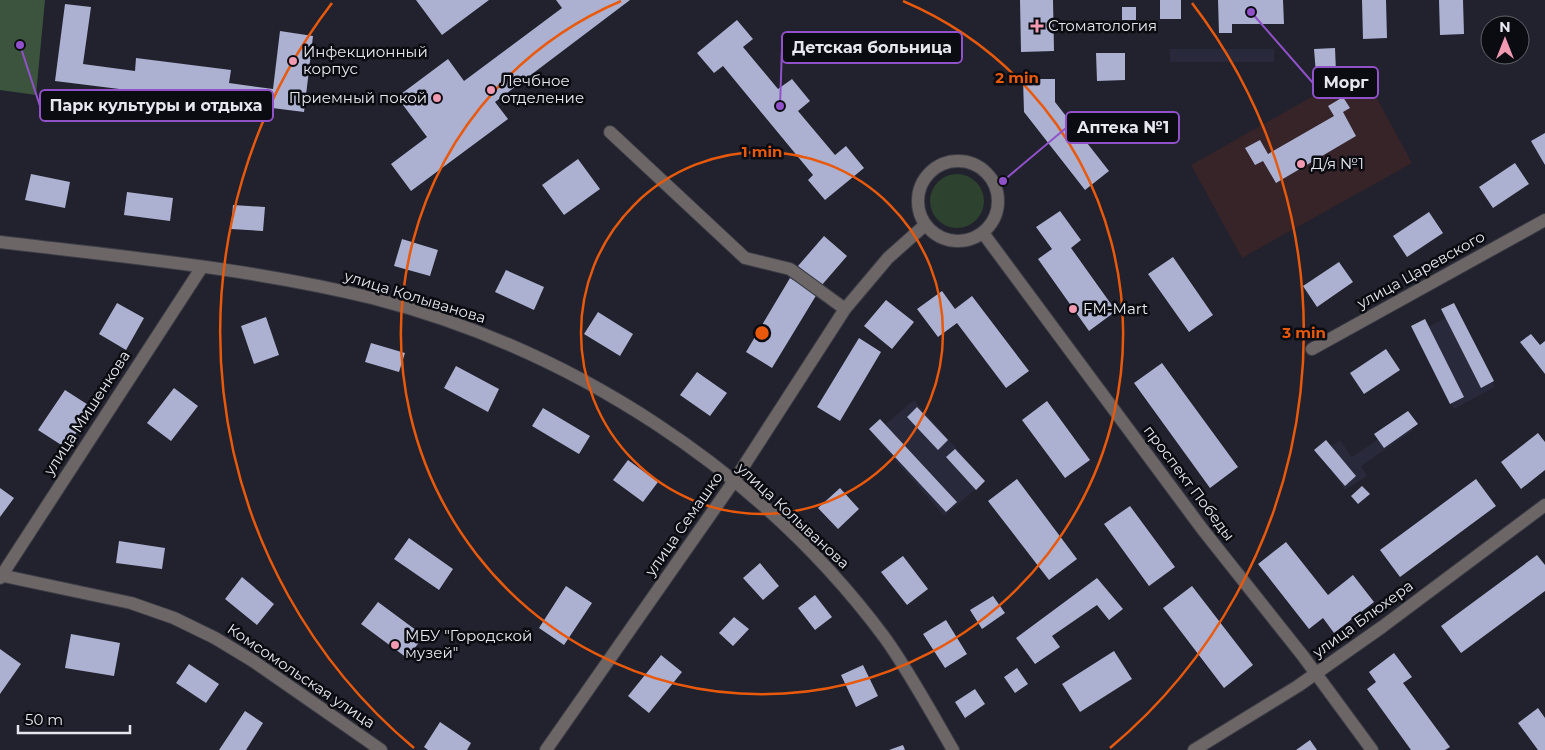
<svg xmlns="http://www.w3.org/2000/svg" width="1545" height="750" font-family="Montserrat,sans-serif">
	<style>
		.built { fill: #28293a }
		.education { fill: #372429 }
		.green { fill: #2d422f }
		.forest { fill: #3c543e }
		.building { fill: #acb0d1 }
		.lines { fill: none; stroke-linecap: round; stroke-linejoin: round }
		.street-casing { stroke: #3d3e48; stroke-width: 14 }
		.street { stroke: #6d6666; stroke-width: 12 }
		.ring { fill: none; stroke: #e8590c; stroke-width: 2.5 }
		.poi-dot { fill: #f19ab1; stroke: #0b0c11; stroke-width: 2 }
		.labels { text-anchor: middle; stroke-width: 5; stroke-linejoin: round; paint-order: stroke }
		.poi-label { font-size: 15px; fill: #e6e7ef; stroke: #0b0c11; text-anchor: start }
		.street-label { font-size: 15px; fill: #e6e7ef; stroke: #0b0c11 }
		.centre { fill: #e8590c; stroke: #0b0c11; stroke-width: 2.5 }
		.ring-label { font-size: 15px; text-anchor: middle; font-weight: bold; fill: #e8590c; stroke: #0b0c11; stroke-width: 5; stroke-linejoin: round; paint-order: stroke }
		.leader { fill: none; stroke: #9051c9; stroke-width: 2 }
		.callout-dot { fill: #9051c9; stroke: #0b0c11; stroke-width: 2 }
		.callout { fill: #0b0c11; stroke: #9051c9; stroke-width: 2 }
		.callout-label { font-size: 16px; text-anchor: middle; font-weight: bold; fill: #e6e7ef }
	</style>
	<rect width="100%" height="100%" fill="#21222d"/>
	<path class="built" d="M1170,49H1274V62H1170Z
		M1456,313L1495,387L1454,409L1415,333Z
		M914,400L985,481L944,516L873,435Z
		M1406,420L1413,430L1361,466L1367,476L1345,490L1320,454L1340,440L1352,457Z"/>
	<path class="education" d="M1361,69L1412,163L1242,258L1191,165Z"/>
	<path class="green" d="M930 201a27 27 0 1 1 54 0a27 27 0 1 1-54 0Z"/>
	<path class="forest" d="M0,0H45L36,95L0,90Z"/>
	<path class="building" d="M416,0H489L442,35Z
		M556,0H630L495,102L508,119L411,191L391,164L427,137L397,97L448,59L464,81L562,8Z
		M1020,0H1053L1054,51L1021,52Z
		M1160,0H1181V19H1160Z
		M1218,0H1283L1284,24H1232V33H1219Z
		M1362,0H1386L1387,38L1363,39Z
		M1439,0H1463L1464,34L1440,35Z
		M65,4L91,7L83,64L135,71L136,58L231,70L229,83L273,89L280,31L313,36L304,112L55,81Z
		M1122,7H1136V20H1122Z
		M737,20L753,39L743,47L778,89L792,79L810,101L798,111L835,155L846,146L864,168L825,200L808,180L813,175L723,66L714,73L697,53Z
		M1335,48L1336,72L1316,74L1314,49Z
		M1096,53H1125V80L1097,81Z
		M1023,79H1055V102L1109,171L1085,190L1024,112Z
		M1343,97L1350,108L1343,112L1356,136L1276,183L1263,161L1255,165L1245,148L1260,140L1268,154L1334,116L1328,106Z
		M1545,133V165L1531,141Z
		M578,159L600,189L564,215L542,185Z
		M1515,163L1529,184L1493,208L1479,187Z
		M31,174L70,182L65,208L25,200Z
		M127,192L173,198L170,221L124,215Z
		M233,205L265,207L263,231L231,229Z
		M1060,211L1081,240L1071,248L1116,311L1089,331L1038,259L1052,249L1036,227Z
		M1429,212L1443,233L1407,257L1393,236Z
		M824,236L847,256L821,286L798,266Z
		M402,239L438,250L430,276L394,266Z
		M1173,257L1213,315L1189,332L1148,274Z
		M1339,262L1353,282L1317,307L1303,286Z
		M506,270L544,287L534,310L495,292Z
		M790,278L817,294L772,368L746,352Z
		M942,291L955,309L972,296L1029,371L1006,388L957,323L938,337L917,309Z
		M886,300L914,322L892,349L864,326Z
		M117,303L144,318L126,350L99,334Z
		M1454,303L1494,381L1481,388L1441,309Z
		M598,312L633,334L620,356L584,334Z
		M266,317L279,355L254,364L241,326Z
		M1425,319L1464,397L1450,404L1411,326Z
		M1531,334L1540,345L1545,341V374L1520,342Z
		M859,338L881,352L840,421L817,407Z
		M371,343L405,353L399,372L365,362Z
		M1386,349L1400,370L1364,394L1350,373Z
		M1162,363L1238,467L1210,488L1134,383Z
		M456,366L499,389L488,412L444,388Z
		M697,372L727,393L710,416L680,395Z
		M174,388L198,406L171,441L147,423Z
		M65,390L93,408L66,448L38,430Z
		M1047,401L1090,460L1065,478L1022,420Z
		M917,407L948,440L938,450L907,417Z
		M543,408L590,436L579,454L532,426Z
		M1408,411L1418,424L1384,448L1374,434Z
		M880,419L957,502L946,512L869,429Z
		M1538,433L1545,442V470L1521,489L1501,462Z
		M1326,440L1356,476L1345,486L1314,450Z
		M955,449L985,481L976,490L946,457Z
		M628,460L658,482L643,502L613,480Z
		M1017,479L1077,559L1049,580L988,501Z
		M1476,479L1496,506L1400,577L1380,550Z
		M1362,486L1370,494L1358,504L1351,496Z
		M0,488L14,498L0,517Z
		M840,488L859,509L838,529L818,508Z
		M1130,506L1175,567L1149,586L1104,524Z
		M409,538L453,569L439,590L394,559Z
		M119,541L165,548L162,569L116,563Z
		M1286,542L1328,595L1353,575L1374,602L1334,633L1323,618L1309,629L1258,564Z
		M1537,555L1545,565V591L1461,653L1441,626Z
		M903,556L928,589L907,605L881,572Z
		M760,563L779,586L763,600L743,578Z
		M242,577L274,604L257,625L225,599Z
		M1097,578L1123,609L1109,620L1097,605L1052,636L1060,647L1035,664L1016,638Z
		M566,586L592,603L564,645L539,628Z
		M1192,586L1253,665L1224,688L1163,608Z
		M815,595L832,617L815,630L798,608Z
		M993,596L1005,613L982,629L970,610Z
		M378,602L424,636L407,658L361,624Z
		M734,617L749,629L733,646L719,633Z
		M946,620L967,654L945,668L923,634Z
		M71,634L120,643L114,676L65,668Z
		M0,649L21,664L0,694Z
		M1114,651L1132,679L1080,712L1062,684Z
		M1394,653L1412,677L1403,683L1450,747L1445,750H1411L1367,689L1376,682L1369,672Z
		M661,655L682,672L649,713L628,696Z
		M189,664L219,684L206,703L176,683Z
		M863,665L878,696L856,707L841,675Z
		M1017,668L1028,684L1015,693L1004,677Z
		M975,689L985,704L965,718L955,702Z
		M1538,708L1545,718V750H1538L1518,723Z
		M245,711L263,723L246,750H219Z
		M440,722L471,743L467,750H428L424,747Z
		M1310,740L1317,750H1296Z
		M903,745L905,750H889Z"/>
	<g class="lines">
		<g class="street-casing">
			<path id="street" d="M610,132L745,258L790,269L845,309
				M918 201a40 40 0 1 1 80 0a40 40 0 1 1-80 0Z
				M983,233L1203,530L1303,656L1372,750
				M0,242C124,257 250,268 372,298C572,349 761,471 885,638C910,673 931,712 953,750
				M1312,349L1545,220
				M0,575L131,603L174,618L215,638L253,661L381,750
				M0,578L202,267
				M546,750L734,481L845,309L888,258L925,225
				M1194,750L1298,686L1382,627L1545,505"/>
		</g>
		<use href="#street" class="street"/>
	</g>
	<g class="ring">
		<circle cx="762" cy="333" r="181"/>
		<path d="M903 1A361 361 0 1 1 621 1"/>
		<path d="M414 748A542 542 0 0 1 332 3M1192 3A542 542 0 0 1 1110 748"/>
	</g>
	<g class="poi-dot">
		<path d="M1034.5 18.5h5v5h5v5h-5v5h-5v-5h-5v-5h5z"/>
		<circle cx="293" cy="61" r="5"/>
		<circle cx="491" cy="90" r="5"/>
		<circle cx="437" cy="98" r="5"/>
		<circle cx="1301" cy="164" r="5"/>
		<circle cx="1073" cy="309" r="5"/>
		<circle cx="395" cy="645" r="5"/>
	</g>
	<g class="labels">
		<g class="poi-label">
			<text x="1048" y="31">Стоматология</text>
			<text x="303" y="57">Инфекционный<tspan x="303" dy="17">корпус</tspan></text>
			<text x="501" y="86">Лечбное<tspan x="501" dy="17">отделение</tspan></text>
			<text x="427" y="103" text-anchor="end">Приемный покой</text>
			<text x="1311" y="169">Д/я №1</text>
			<text x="1083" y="314">FM-Mart</text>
			<text x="405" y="641">МБУ "Городской<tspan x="405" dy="17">музей"</tspan></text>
		</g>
		<g class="street-label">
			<text transform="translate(1421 270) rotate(-29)" y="5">улица Царевского</text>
			<text transform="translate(415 297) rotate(17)" y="5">улица Колыванова</text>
			<text transform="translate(87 413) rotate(-57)" y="5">улица Мишенкова</text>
			<text transform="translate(1189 483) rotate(53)" y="5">проспект Победы</text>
			<text transform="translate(793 516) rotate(43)" y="5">улица Колыванова</text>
			<text transform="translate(684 524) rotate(-55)" y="5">улица Семашко</text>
			<text transform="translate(1363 619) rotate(-36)" y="5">улица Блюхера</text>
			<text transform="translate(301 676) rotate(34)" y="5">Комсомольская улица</text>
		</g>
	</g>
	<circle cx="762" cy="333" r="8" class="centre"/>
	<g class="ring-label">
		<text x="1017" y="83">2 min</text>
		<text x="762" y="157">1 min</text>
		<text x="1304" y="338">3 min</text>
	</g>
	<path class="leader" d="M780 106L782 48M1251 12L1313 83M20 45L40 106M1003 181L1066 128"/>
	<g class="callout-dot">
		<circle cx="780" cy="106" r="5"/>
		<circle cx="1251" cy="12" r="5"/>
		<circle cx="20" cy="45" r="5"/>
		<circle cx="1003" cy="181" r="5"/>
	</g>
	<g class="callout">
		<rect x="782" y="32" width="180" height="31" rx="5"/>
		<rect x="1313" y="67" width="65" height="31" rx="5"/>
		<rect x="40" y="90" width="233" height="31" rx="5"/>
		<rect x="1066" y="112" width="113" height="31" rx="5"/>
	</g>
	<g class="callout-label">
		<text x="872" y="53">Детская больница</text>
		<text x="1346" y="88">Морг</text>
		<text x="156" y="111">Парк культуры и отдыха</text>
		<text x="1123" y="133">Аптека №1</text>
	</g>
	<g transform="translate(1505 40)"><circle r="24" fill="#0b0c11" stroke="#63646a"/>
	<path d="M0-4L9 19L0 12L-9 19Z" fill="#f19ab1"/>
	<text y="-8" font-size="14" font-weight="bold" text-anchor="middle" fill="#e6e7ef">N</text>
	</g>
	<path d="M18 725v8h112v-8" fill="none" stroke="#e6e7ef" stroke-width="2.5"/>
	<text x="25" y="725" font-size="15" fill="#e6e7ef" stroke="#0b0c11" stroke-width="4" paint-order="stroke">50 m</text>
</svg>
